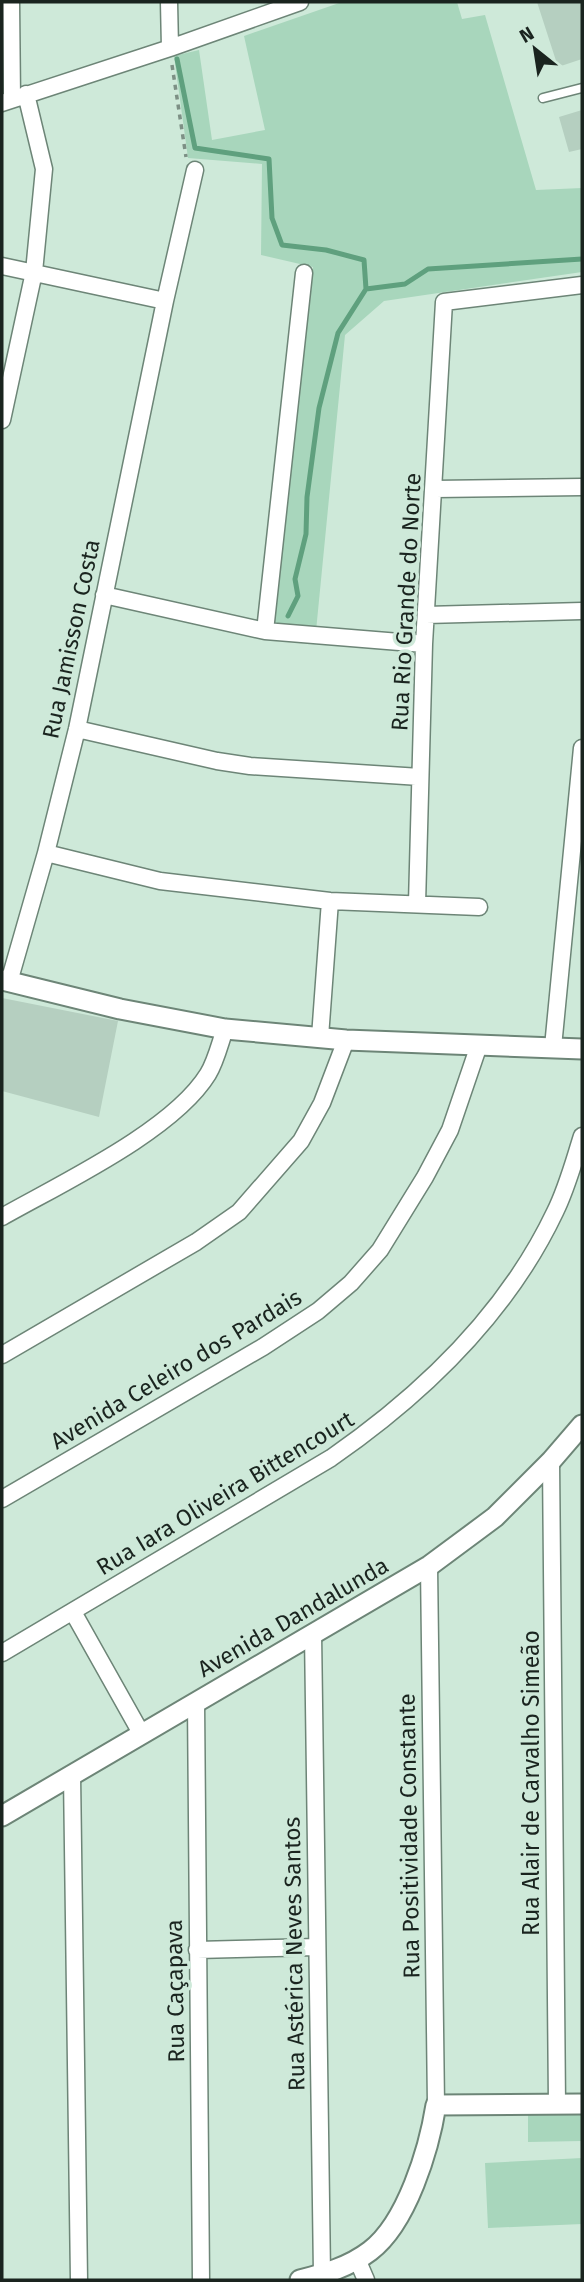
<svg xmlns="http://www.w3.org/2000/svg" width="584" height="2282" font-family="'Fira Sans',sans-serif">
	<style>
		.green { fill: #a8d6bc }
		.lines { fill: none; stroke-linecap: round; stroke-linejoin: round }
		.stream { stroke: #5fa07e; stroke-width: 5 }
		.building { fill: #b5cfc0 }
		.service-casing { stroke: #6d8577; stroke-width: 11 }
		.minor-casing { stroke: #6d8577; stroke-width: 19 }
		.tertiary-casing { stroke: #6d8577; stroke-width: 23 }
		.path { stroke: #7d9085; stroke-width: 3.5; stroke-dasharray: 5 5; stroke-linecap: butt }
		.service { stroke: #fff; stroke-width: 8 }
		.minor { stroke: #fff; stroke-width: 16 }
		.tertiary { stroke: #fff; stroke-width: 19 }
		.labels { text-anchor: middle; stroke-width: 7; stroke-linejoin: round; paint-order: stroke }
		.street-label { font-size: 23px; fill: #1a241f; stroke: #cee9d9 }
	</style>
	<rect width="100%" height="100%" fill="#cee9d9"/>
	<path class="green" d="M342,2H457L462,19L485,15L536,190L582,188V272L384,301L345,335L316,631L273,626L313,267L261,255L262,164L188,158L174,56L199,50L212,140L265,130L244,36Z
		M528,2114H582V2141L528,2142Z
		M582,2158V2224L488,2228L485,2163Z"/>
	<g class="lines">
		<path class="stream" d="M177,59L195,148L269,159L272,218L282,245L326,250L364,260L366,289
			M288,616L298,596L295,579L306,534L307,497L319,408L338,333L366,289L405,284L428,269L582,259"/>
	</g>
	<path class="building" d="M537,2H582V59L558,67Z
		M582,110V149L569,152L559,117Z
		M2,998L118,1021L99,1117L2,1091Z"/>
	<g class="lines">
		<g class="service-casing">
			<path id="service" d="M543,98L582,88"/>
		</g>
		<g class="minor-casing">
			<path id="minor" d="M11,2L12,99
				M169,2L170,48
				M2,103L170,48L300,2
				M2,266L165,301
				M2,420L34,272L44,169L26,94
				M435,489L582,487
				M104,595L265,631L424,644
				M426,615L582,611
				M265,631L304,273
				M77,729L217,761L250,766L420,777
				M46,853L160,881L330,901L479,907
				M417,904L424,644L444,302L582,285
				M9,982L46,853L77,729L165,301L195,170
				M320,1037L330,901
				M553,1047L582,748
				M2,1217C60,1184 173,1131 208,1074C216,1061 220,1043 225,1029
				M2,1355L196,1242L239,1212L301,1141L322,1103L346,1040
				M551,1461L557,2104
				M2,1499L263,1347L318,1311L351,1283L380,1250L425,1177L450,1130L479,1045
				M429,1566L436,2105
				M73,1612L141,1733
				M313,1633L322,2274
				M2,1653L331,1458C422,1395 507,1313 555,1212C567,1188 574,1161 582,1136
				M196,1702L201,2280
				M72,1775L79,2280
				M197,1950L317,1947
				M357,2259L366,2280"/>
		</g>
		<g class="tertiary-casing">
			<path id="tertiary" d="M2,980L120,1009L225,1029L346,1040L582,1049
				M2,1816L429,1566L495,1517L551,1461L582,1425
				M300,2280C324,2274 349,2267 370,2251C407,2223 429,2149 436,2105L582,2104"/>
		</g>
		<path class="path" d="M172,65L186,157"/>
		<use href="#service" class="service"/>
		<use href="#minor" class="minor"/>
		<use href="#tertiary" class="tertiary"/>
	</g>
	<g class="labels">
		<g class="street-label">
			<text transform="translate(406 602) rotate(-87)" y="8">Rua Rio Grande do Norte</text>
			<text transform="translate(71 639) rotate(-78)" y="8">Rua Jamisson Costa</text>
			<text transform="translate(176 1369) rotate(-31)" y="8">Avenida Celeiro dos Pardais</text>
			<text transform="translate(225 1493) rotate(-31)" y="8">Rua Iara Oliveira Bittencourt</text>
			<text transform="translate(293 1617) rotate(-30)" y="8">Avenida Dandalunda</text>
			<text transform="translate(531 1783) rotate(-90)" y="8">Rua Alair de Carvalho Simeão</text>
			<text transform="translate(409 1836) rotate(-91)" y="8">Rua Positividade Constante</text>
			<text transform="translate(294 1954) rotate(-91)" y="8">Rua Astérica Neves Santos</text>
			<text transform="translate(175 1991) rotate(-91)" y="8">Rua Caçapava</text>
		</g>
	</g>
	<rect width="584" height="2282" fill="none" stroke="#1a241f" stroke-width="7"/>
	<g transform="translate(535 49) rotate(330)" stroke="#cee9d9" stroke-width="5" paint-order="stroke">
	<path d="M0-5L12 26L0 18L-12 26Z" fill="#1a241f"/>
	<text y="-10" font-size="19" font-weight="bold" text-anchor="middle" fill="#1a241f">N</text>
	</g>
</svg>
